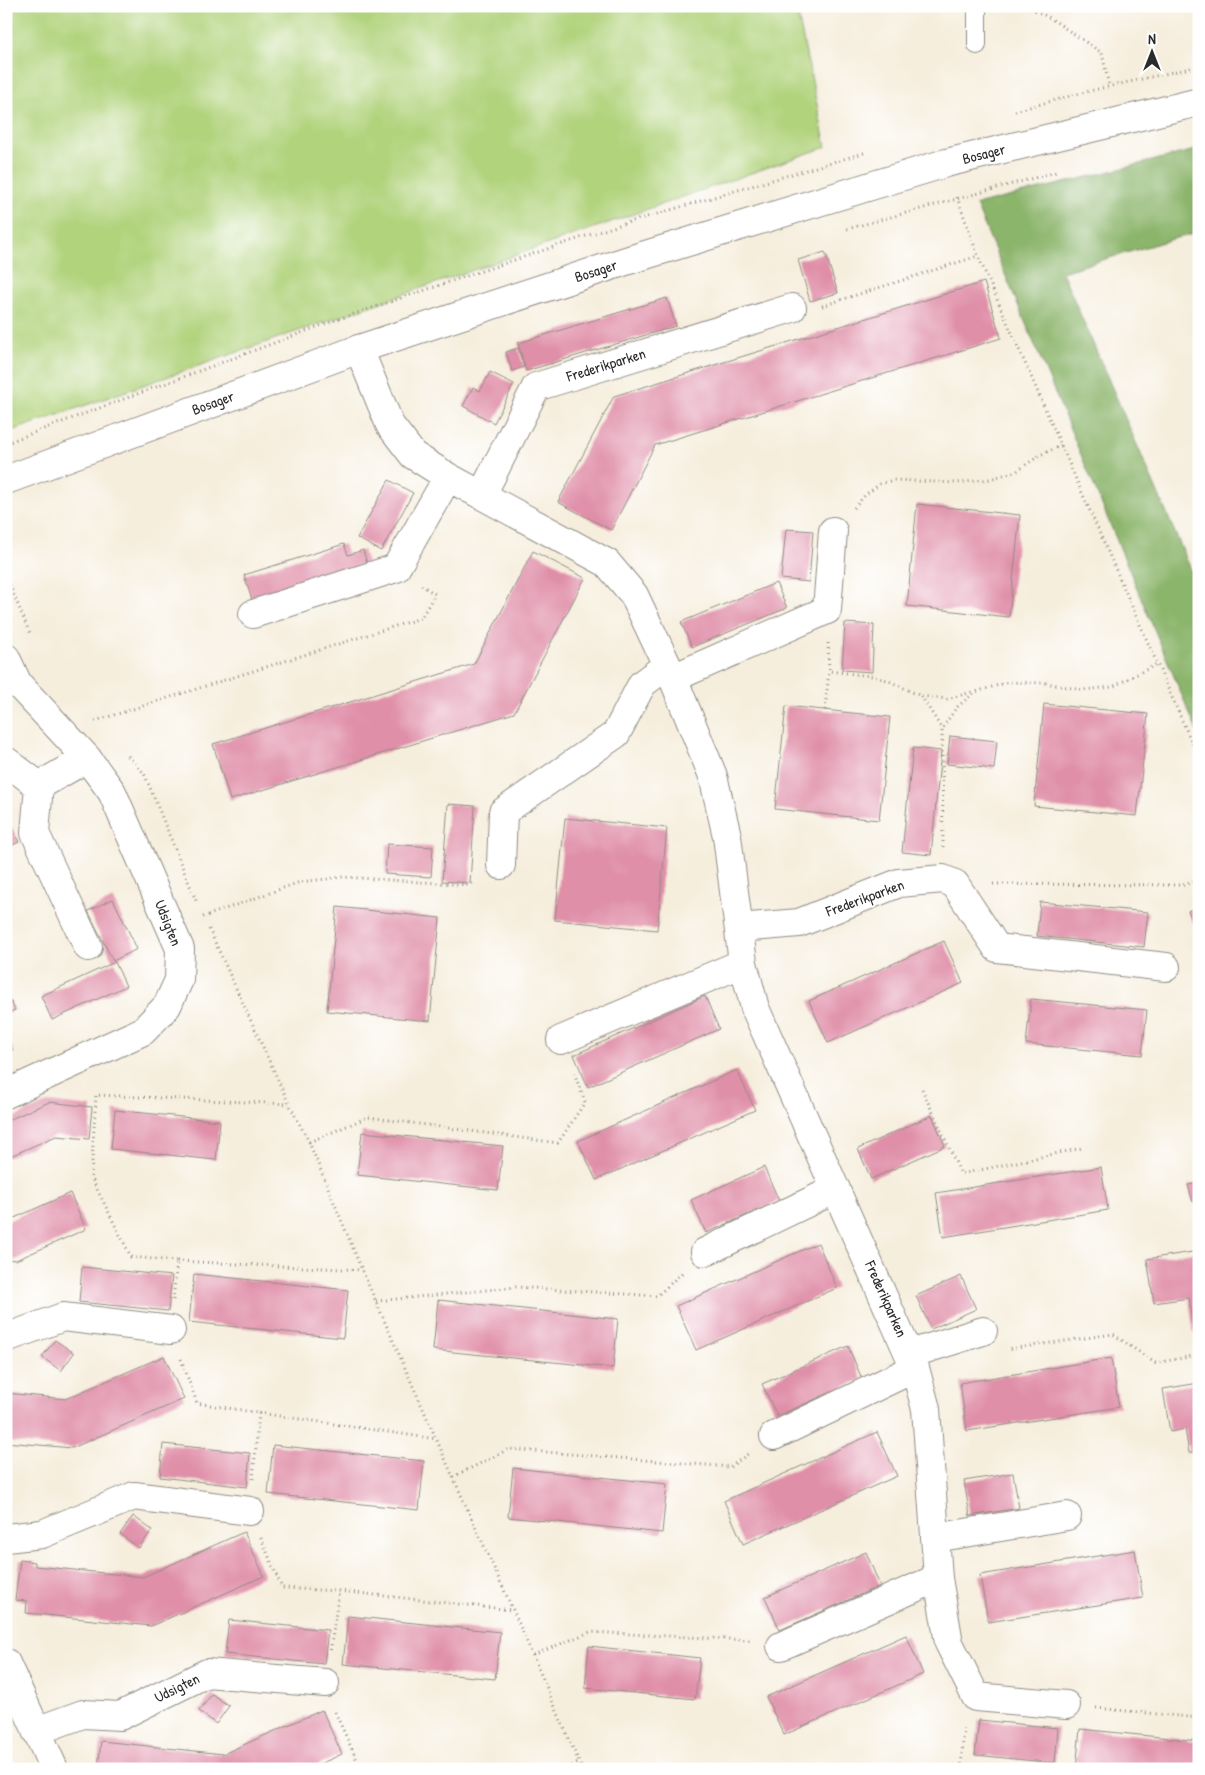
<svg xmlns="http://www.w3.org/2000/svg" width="1205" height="1775" font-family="'Patrick Hand',sans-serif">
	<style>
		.green { fill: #b1d37c; stroke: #6e7f54 }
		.forest { fill: #8cb56c; stroke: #5c704c }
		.building { fill: #e08fa9 }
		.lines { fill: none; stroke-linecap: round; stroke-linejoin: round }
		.service-casing { stroke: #908c84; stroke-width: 20 }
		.minor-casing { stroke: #908c84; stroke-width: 30 }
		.tertiary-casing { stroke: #908c84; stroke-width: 30 }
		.path { stroke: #908c84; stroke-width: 3; stroke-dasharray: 1 4; stroke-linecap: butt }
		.service { stroke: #fff; stroke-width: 18 }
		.minor { stroke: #fff; stroke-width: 28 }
		.tertiary { stroke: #fff; stroke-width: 28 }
		.labels { text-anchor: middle; stroke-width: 4; stroke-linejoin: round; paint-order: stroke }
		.street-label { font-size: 15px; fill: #2b2b2b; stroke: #fff }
	</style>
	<rect width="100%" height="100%" fill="#fff"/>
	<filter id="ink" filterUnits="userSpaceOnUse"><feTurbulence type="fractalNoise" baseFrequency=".02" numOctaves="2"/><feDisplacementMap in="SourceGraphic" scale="10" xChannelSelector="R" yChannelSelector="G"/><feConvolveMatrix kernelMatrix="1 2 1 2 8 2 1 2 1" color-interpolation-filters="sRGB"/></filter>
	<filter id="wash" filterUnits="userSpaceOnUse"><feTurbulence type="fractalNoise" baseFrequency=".0096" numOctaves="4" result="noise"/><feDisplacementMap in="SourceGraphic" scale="20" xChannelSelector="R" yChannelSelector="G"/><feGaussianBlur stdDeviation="1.12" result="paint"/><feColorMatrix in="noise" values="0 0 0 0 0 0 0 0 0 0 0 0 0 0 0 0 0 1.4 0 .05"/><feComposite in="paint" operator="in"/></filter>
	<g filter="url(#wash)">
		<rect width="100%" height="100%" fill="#f6eedd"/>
		<path class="green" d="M6,6H796L826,147L6,433Z"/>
		<path class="forest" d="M1199,149V233L1183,236L1062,272L1199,588V736L976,205Z"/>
		<g id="blocks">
			<path class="building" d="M825,252L838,293L810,301L798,260Z
				M984,282L1001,338L655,445L611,530L558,502L614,396Z
				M667,298L676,326L526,371L518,343Z
				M518,348L524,367L512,371L506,352Z
				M490,372L514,384L494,423L463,406L473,387L480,391Z
				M389,480L413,493L381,551L357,538Z
				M917,504L1020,515L1009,617L907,606Z
				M786,529L813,531L809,582L781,579Z
				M344,544L348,555L363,550L367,563L252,600L244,575Z
				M533,551L585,578L514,713L230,800L213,744L474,664Z
				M776,583L787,608L692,647L681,622Z
				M845,623L874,625L872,672L842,670Z
				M1044,704L1148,714L1137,816L1034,806Z
				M786,706L890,717L879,820L775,809Z
				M950,736L997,741L994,769L947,764Z
				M913,748L941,751L931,855L902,852Z
				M448,804L475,806L470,883L442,881Z
				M565,818L667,828L657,930L555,920Z
				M8,820L19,842L6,848V821Z
				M387,844L433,847L431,877L385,874Z
				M113,899L137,949L113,961L88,911Z
				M1040,902L1148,912L1144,947L1037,936Z
				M1199,906V930L1197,931L1188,911Z
				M337,907L440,918L430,1021L327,1011Z
				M944,941L963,983L828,1043L809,1001Z
				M115,962L126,986L52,1020L41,996Z
				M6,993L15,1010L6,1014Z
				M705,996L719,1029L588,1087L574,1055Z
				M1031,999L1147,1010L1142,1055L1026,1044Z
				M6,1036L13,1050L6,1053Z
				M737,1070L755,1110L596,1180L578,1141Z
				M49,1102L92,1107L89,1139L56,1136L6,1158V1121Z
				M115,1110L220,1121L216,1160L111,1149Z
				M932,1115L945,1146L871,1179L858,1149Z
				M362,1132L503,1146L498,1190L357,1175Z
				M764,1167L779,1201L706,1233L691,1200Z
				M1101,1167L1108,1210L943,1237L936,1193Z
				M1199,1183V1201L1193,1202L1188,1185Z
				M70,1193L86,1229L16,1260L6,1259V1220H10Z
				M818,1243L837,1288L696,1350L676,1306Z
				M1199,1251V1334L1194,1335L1189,1298L1154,1303L1147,1259Z
				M82,1267L172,1276L168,1311L79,1302Z
				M194,1274L348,1290L343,1338L189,1322Z
				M961,1276L976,1309L931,1329L916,1296Z
				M438,1300L618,1319L613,1368L433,1350Z
				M55,1340L74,1353L61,1371L42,1357Z
				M848,1346L862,1379L777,1416L762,1384Z
				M164,1356L184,1399L72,1448L6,1442V1393L65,1399Z
				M1111,1358L1119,1407L967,1431L960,1383Z
				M1199,1383V1451L1189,1453L1185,1429L1170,1432L1163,1389Z
				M877,1432L897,1476L743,1544L724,1501Z
				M163,1444L250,1453L247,1487L160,1477Z
				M273,1445L424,1461L419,1510L268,1494Z
				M513,1468L667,1484L662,1533L508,1517Z
				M1013,1473L1019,1508L970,1516L964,1481Z
				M133,1516L152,1530L139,1548L120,1534Z
				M244,1532L264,1576L151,1626L26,1613L27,1601L15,1600L20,1560L35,1562V1566L143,1577Z
				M1135,1550L1143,1598L988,1622L980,1575Z
				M866,1552L880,1586L780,1630L765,1597Z
				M348,1616L500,1632L495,1679L343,1664Z
				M229,1620L328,1630L324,1664L225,1654Z
				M906,1635L923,1674L784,1735L766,1697Z
				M589,1646L700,1658L695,1699L585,1688Z
				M212,1694L229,1706L216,1724L199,1711Z
				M322,1710L342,1754L309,1769H98L101,1741L223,1754Z
				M979,1720L1058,1728L1055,1763L975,1755Z
				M1080,1729L1199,1741V1769H1076Z"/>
		</g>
	</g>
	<g filter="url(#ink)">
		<use href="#blocks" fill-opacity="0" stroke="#908c84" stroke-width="1"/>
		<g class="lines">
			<g class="service-casing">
				<path id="service" d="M977,45V6"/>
			</g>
			<g class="minor-casing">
				<path id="minor" d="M359,349L390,425L413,455L448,477L607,563L634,595L673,678L713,776L727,836L743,963L755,1008L915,1368L926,1409L938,1578L949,1643L976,1697L1066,1705
					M482,495L536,387L792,308
					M253,614L396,568L448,477
					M6,658L18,684L87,758L112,792L180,949L179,980L167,1006L143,1031L6,1094
					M673,678L827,610L833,531
					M6,761L39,786L35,833L88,947
					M39,786L87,758
					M501,865L503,812L616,734L642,684L666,666
					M739,928L799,923L899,883L943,879L955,884L997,948L1166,967
					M561,1040L743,963
					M705,1252L836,1189
					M6,1338L63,1317L171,1330
					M910,1354L983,1331
					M774,1436L915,1368
					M6,1538L42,1534L134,1496L250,1511
					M935,1538L1067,1516
					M781,1646L938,1578
					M6,1663L54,1769
					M36,1731L83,1714L120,1716L207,1673L325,1683"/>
			</g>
			<g class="tertiary-casing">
				<path id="tertiary" d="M6,480L359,349L629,260L946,163L1199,102"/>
			</g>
			<path class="path" d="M1026,6L1050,18L1102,53L1109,86
				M1015,111L1085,92L1199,66
				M957,197L978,256L1199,759
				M847,229L1056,172
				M822,306L978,256
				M6,443L333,321L616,226L867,152
				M854,508L866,494L880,484L893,480L957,483L990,479L1017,471L1040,455L1062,445
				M6,576L31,636
				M828,643L829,671L871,676L887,680L921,696L947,699L972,692
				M921,696L942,729
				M825,710L829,671
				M95,721L421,618L435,594L421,585
				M128,756L144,773L197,903
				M943,847L942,729L956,708L975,692L1009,682L1046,683L1082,690L1112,687L1157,664
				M993,884L1183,885L1199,881
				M203,917L300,882L343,877L469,885L475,882
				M209,929L289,1104L309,1142L362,1270L453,1477L513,1610L582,1769
				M922,1089L961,1174L1082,1148
				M309,1142L368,1117L558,1143L585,1102L573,1070
				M177,1261L362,1270
				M173,1300L177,1261L131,1257L91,1177L96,1095L289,1104
				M376,1301L516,1287L657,1296L683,1272
				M1010,1349L1113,1334L1155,1363L1199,1355
				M181,1359L197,1403L259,1413L253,1479
				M259,1413L436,1439
				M453,1477L509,1449L730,1467L748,1454
				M261,1538L282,1588L339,1591L330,1653
				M339,1591L513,1610
				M533,1655L590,1632L750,1640
				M1096,1708L1199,1718
				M335,1712L361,1769
				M562,1769L579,1763
				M961,1769L964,1726"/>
			<use href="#service" class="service"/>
			<use href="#minor" class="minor"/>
			<use href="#tertiary" class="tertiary"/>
		</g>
	</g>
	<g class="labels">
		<g class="street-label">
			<text transform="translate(984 154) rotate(-14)" y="5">Bosager</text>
			<text transform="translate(596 271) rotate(-18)" y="5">Bosager</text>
			<text transform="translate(606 365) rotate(-17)" y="5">Frederikparken</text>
			<text transform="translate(213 403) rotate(-20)" y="5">Bosager</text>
			<text transform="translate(865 898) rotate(-20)" y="5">Frederikparken</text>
			<text transform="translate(168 923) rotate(68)" y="5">Udsigten</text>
			<text transform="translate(886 1299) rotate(66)" y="5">Frederikparken</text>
			<text transform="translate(177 1688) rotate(-26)" y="5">Udsigten</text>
		</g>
	</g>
	<rect width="1205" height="1775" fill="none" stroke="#fff" stroke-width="25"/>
	<g transform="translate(1152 52)" stroke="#ffffff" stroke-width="4" paint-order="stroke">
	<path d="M0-4L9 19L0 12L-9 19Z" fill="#2b2b2b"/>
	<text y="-8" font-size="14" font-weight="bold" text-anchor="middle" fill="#2b2b2b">N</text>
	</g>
</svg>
